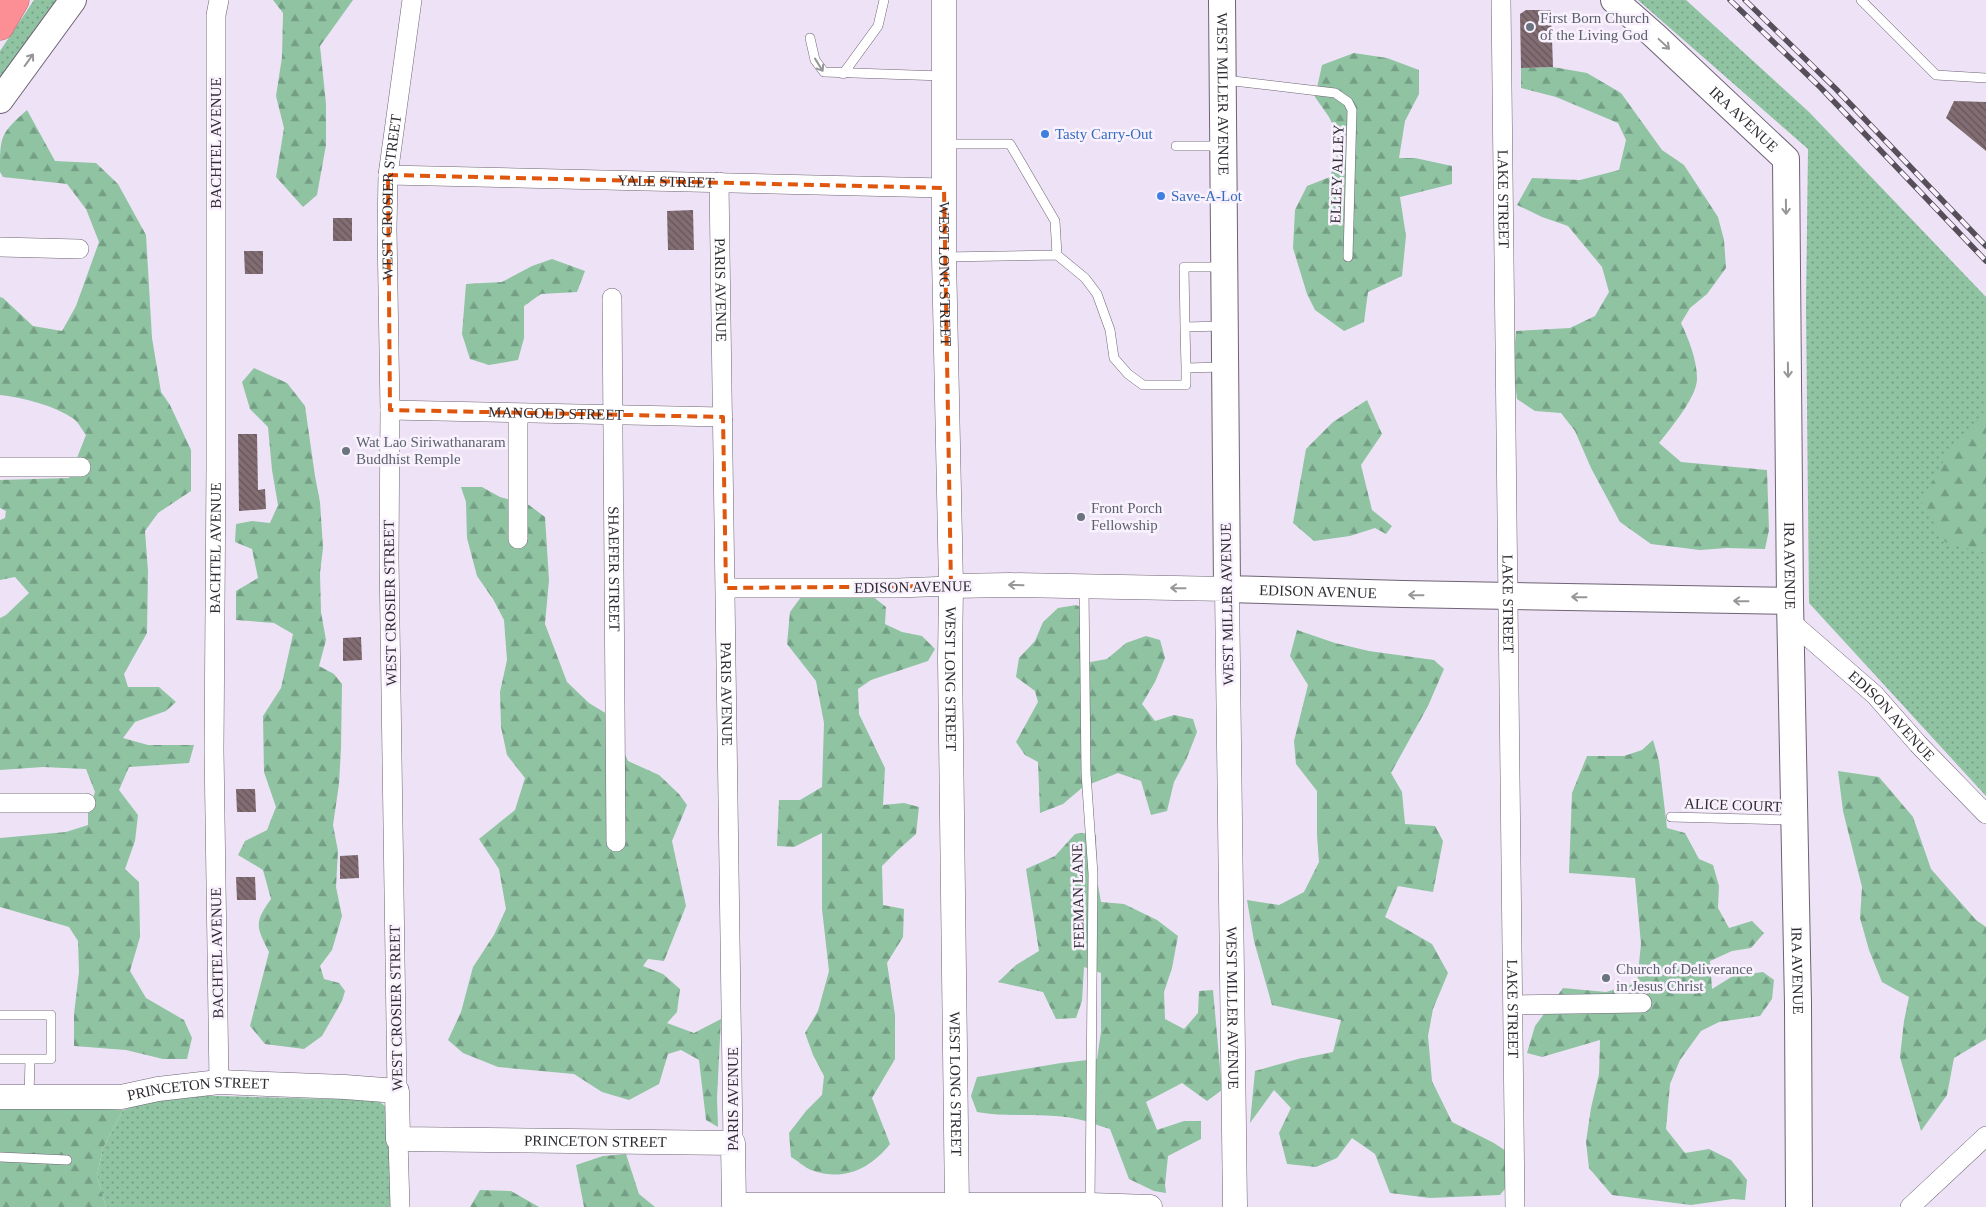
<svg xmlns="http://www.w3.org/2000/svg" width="1986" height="1207" font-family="'Times New Roman',serif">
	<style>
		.grass { fill: url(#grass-dots) }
		.forest { fill: url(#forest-firs) }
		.building { fill: url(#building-back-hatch) }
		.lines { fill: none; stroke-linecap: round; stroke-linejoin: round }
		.service-casing { stroke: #6d6374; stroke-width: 10 }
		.minor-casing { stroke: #6d6374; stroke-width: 20 }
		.tertiary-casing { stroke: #6d6374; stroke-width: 25 }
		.secondary-casing { stroke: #6d6374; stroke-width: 28 }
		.motorway-casing { stroke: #b56c73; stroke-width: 29 }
		.service { stroke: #fff; stroke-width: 9 }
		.minor { stroke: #fff; stroke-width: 19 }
		.tertiary { stroke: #fff; stroke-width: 24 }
		.secondary { stroke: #fff; stroke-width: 26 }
		.motorway { stroke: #fc8e95; stroke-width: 28 }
		.rail-casing { stroke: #554f59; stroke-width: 5.5 }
		.rail { stroke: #f9f2fe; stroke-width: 4; stroke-dasharray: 11; stroke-linecap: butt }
		.oneway { stroke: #989699 }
		.marked { fill: none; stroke: #df570e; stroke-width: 4; stroke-dasharray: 10 6; stroke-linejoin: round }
		.worship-dot { fill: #6b7280; stroke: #f9f2fe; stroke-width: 2 }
		.shop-dot { fill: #3f7fe0; stroke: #f9f2fe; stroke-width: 2 }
		.labels { text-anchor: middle; stroke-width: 5; stroke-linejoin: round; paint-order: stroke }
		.worship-label { font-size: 15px; fill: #5b616d; stroke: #f9f2fe; text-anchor: start }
		.street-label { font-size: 15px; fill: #302c33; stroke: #f9f2fe }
		.shop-label { font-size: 15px; fill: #366cbe; stroke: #f9f2fe; text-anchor: start }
	</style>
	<defs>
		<pattern id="grass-dots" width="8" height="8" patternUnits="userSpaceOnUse" patternTransform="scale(1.25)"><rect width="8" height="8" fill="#8fc3a2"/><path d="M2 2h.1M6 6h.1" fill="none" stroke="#759f85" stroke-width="1.8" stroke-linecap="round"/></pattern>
		<pattern id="forest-firs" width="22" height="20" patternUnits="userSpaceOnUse" patternTransform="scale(1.25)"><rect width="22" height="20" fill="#8fc3a2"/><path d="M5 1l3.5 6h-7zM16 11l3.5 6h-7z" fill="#759f85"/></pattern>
		<pattern id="building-back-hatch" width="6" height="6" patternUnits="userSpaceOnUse" patternTransform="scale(1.25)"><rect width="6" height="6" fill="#826d73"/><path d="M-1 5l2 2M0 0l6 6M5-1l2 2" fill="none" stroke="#65555a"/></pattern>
	</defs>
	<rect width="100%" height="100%" fill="#eee3f6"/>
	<path class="grass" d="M34,0H68L0,91V51Z
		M1638,0H1686L1809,112L1986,297V796L1809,603L1806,306L1808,149Z
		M182,1095L327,1099L375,1098L391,1111L393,1207H106L97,1176L103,1148L123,1110L142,1104Z"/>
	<path class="forest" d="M273,0H353L320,46L326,104V145L317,195L303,207L276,177L284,128L276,96L282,57L283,13Z
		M1354,53L1387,58L1419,70V94L1405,121L1399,158H1415L1452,166V184L1400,197L1406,236L1402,276L1368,292L1364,322L1344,331L1315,310L1307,294L1293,248L1295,210L1307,186L1330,177L1341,142L1329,117L1315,97L1322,65Z
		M1553,67L1587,73L1621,93L1662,150L1684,165L1718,217L1724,240L1726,268L1707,294L1690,308L1681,323C1689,340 1697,360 1697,379C1697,397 1670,429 1659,443L1681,462L1767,470L1769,530L1765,549L1727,548L1700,550L1651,544L1620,522L1591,468L1575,431L1561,413L1535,411L1517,399L1513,366L1516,331L1570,328L1595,316L1609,292L1602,267L1568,226L1542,217L1517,205L1532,178L1580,180L1619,170L1626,140L1618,123L1556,97L1521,88V68Z
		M27,110L55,161L96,163L118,184L146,235L152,338L161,392L170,405L191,450V491L158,513L145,531L148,571L147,633L124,674L128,687H159L176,702L166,711L135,722L123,738L148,745H194L189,763L129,767L119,790L138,815L135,841L125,869L139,882L140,937L130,971L146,998L184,1020L192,1038L187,1059H163L126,1050L74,1046V1014L79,972L78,941L69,927L0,907V838L66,832L88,825V811L95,792L86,769L43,767L0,770V618L6,615L29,593L15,577L0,580V520L5,518L6,511L0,508V480L69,478L86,435C82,430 79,423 74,419C53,405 25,398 0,395V297L3,298L33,326L62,331L76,306L99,242L86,209L67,184L3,177L0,172C0,136 0,134 27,110Z
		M552,259L585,271L577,292L541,294L524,306V338L518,360L489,365L470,359L462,334L466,284L502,282L532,266Z
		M254,368L287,383L305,406L315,476L320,502L323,548L320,573L321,612L326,640L319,666L334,674L342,684L341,748L339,784L333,825L338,851L336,887L342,916L332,950L320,966L324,979L339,983L345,991L342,1001L322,1036L304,1049L265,1044L250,1026L269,952C256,926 254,923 271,899L263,870L238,855L245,841L267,830L276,807L264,772L263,716L281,688L293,634L274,623L236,620V591L258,578L252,549L235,542L236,524L252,521L270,523L278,505L272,470L268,427L250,409L242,382Z
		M1367,400L1382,434L1361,465L1372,510L1392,526L1386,534L1375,528L1350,536L1314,541L1293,523L1306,449L1333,422Z
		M1986,410V553L1945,542L1921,501L1950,450Z
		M461,487H482L500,497L529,505L545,517L549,580L545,624L567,682L589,703L607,714L628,761L659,775L679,794L687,805L672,841L686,906L664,961L648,959L643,966L663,974L680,989L677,1012L667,1023L694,1033L721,1019L717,1098L718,1127L706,1120L699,1060L681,1050L668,1054L659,1084L629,1100L602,1092L574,1074L498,1067L463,1053L448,1040L461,1012L473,967L494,935L506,909L499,869L479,839L515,810L525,778L507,755L501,727L500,692L507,660L504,620L493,599L477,576L467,538L466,502Z
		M871,595L886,607L885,624L902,632L922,636L935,649L928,661L871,680L858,689L859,714L885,768L883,805L904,803L919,807L916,834L898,850L882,866L883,905L904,909L903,937L887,963L895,1015V1059L872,1098L890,1144C870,1169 844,1182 811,1170C804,1167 798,1161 791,1157L789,1133L806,1111L822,1095L824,1076L813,1055L805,1033L818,1011L829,971L822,909V833L794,847L777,846L779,800H800L822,787L824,723L816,681L787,644L790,612L801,597Z
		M1076,605L1085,609V663L1107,659L1126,643L1146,636L1160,640L1165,658L1155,682L1142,704L1155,721L1174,715L1193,719L1197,732L1186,760L1174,782L1167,811L1151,815L1141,781L1118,773L1083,787L1063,804L1040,813L1038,762L1025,755L1016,742L1038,702L1035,691L1016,677L1019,658L1035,641L1043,622L1058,608Z
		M1297,630L1335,643L1369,651L1434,660L1444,669L1428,706L1391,773L1402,792L1405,824L1435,826L1443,841L1433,892L1398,886L1385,917L1432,944L1448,973L1433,1009L1428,1036L1432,1081L1452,1122L1494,1143L1515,1157L1508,1185L1500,1195L1430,1198L1390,1193L1375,1154L1352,1138L1337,1158L1316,1167L1287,1164L1279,1133L1291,1108L1274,1090L1250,1123L1255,1071L1298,1059L1333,1052L1341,1020L1272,1005L1254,941L1247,900L1279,905L1304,892L1319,862L1317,835V791L1296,764L1294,741L1308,685L1290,656Z
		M1653,740L1659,761L1667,828L1685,833L1699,859L1713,865L1719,886L1718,908L1729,928L1752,921L1764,933L1751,948L1732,951L1710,961L1712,989L1733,976L1763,972L1774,980L1772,999L1760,1016L1719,1022L1701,1031L1680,1060L1670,1084L1666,1129L1685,1153L1709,1149L1731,1160L1747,1180L1745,1200L1733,1199L1691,1205L1612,1195L1589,1168L1586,1142L1591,1108L1599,1074L1600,1040L1542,1057L1527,1053L1535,1026L1563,988L1606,992L1637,983L1641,944L1635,878L1569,873L1572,793L1587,756H1624L1642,750Z
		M1838,771L1879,777L1913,817L1931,869L1976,920L1986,927V1039L1954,1058L1947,1095L1921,1131L1900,1057L1904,1021L1909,997L1882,982L1869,950L1860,918L1862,887L1843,811Z
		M1082,833L1096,835L1097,879L1101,902L1124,904L1157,920L1178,936L1172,968L1164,992L1165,1019L1184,1029L1198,1013L1199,991L1213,990L1222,1090L1207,1101L1182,1083L1146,1102L1157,1130L1184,1121H1201V1139L1168,1156L1165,1185L1166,1193L1154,1191L1129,1179L1110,1129C1099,1126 1088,1121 1077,1119C1044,1112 1010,1118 977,1112L971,1096L977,1077L1061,1063L1097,1059L1101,1032V973L1084,967L1082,1001L1076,1018L1056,1019L1043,992L998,982L1016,965L1039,951L1026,869L1055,856L1075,834Z
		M0,1102L123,1110L103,1148L97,1176L106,1207H0Z
		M626,1154L639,1194L655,1207H584L576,1165L603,1156Z
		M480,1190L511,1191L539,1207H470Z"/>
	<path class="building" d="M1526,10H1551L1553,67L1521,68L1520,14Z
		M1954,101L1986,102V151L1946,118Z
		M693,210L694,250H668L667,211Z
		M333,218H352V241H333Z
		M244,251H263V274H245Z
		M238,434H257L258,490L265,489L266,509L239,511Z
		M361,637L362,660L343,661V638Z
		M236,789H255L256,812H237Z
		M358,855L359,878L340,879V856Z
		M236,877H255L256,900H237Z"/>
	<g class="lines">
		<g class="service-casing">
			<path id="service" d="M1861,0L1936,75L1986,78
				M810,38L815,60L824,72L943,76
				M843,74L878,26L884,0
				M1225,80L1335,93L1348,102L1352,110L1348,257
				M944,144H1010L1055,221L1057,255
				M1176,146H1220
				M944,257L1057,255L1085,278L1097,294L1110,330L1114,358L1128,374L1143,385H1186V368L1222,367
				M1185,327L1184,267H1221
				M1186,368L1185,327L1222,326
				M1084,587L1086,773L1093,874L1090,1204
				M1671,817L1791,820
				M0,1015H51V1059H0
				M29,1097L30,1059
				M0,1157L67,1160"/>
		</g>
		<g class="minor-casing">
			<g id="minor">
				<path id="s1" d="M1501,0L1515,1207"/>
				<path id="s2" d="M388,175L944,188"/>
				<path id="s3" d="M719,182L733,1143"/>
				<path d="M0,247L79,249"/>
				<path id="s4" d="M612,298L616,842"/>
				<path id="s5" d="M390,410L723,417"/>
				<path d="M0,467H81"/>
				<path d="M518,539V414"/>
				<path d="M726,588H898L951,586"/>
				<path id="s6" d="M1790,621L1875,695L1918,744L1986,814"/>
				<path d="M0,803H86"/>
				<path d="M1514,1005L1642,1003"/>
				<path id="s7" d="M219,1082L214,750L216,468V15L219,0"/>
				<path id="s8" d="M397,1091L389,558L390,410L387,230L388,175L412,0"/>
				<path d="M398,1139L400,1207"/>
				<path d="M1910,1207L1986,1136"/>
			</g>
		</g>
		<g class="tertiary-casing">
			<g id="tertiary">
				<path id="s9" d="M944,0V257L951,586L950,659L957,1207"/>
				<path id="s10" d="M951,586L1010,585L1227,589L1235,1207"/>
				<path id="s11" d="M0,1097H121L158,1089L219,1082L345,1087L397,1091L398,1139L733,1143L734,1205H1090L1150,1207"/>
			</g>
		</g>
		<g class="secondary-casing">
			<g id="secondary">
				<path id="s12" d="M1222,0L1227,589L1403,594L1790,601"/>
				<path id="s13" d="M1614,0L1654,35L1786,159L1790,601L1798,1004L1799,1207"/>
				<path d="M0,100L73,0"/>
			</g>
		</g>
		<g class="motorway-casing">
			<path id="motorway" d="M0,26L15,0"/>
		</g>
		<use href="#service" class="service"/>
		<use href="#minor" class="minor"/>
		<use href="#tertiary" class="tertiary"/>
		<use href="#secondary" class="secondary"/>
		<use href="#motorway" class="motorway"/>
		<g class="rail-casing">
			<path id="rail" d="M1730,0L1821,88L1986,261
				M1745,0L1836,89L1986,246"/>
		</g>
		<use href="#rail" class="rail"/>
	</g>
	<defs><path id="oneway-shaft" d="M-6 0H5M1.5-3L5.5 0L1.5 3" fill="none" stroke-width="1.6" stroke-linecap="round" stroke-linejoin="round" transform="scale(1.25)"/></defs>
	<g class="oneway">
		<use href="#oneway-shaft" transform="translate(1664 44) rotate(43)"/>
		<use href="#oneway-shaft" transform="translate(29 60) rotate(-54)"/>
		<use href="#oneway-shaft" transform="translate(819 65) rotate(58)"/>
		<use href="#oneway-shaft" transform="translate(1786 207) rotate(89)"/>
		<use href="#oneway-shaft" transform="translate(1788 370) rotate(89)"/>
		<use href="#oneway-shaft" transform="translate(1016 585) rotate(-179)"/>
		<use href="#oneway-shaft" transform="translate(1178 588) rotate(-179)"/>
		<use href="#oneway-shaft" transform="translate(1416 595) rotate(-179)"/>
		<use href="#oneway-shaft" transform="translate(1579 597) rotate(-179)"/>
		<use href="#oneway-shaft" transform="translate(1741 601) rotate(-179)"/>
	</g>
	<path class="marked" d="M388,175L944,188L951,586L726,588L723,417L390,410Z"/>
	<g class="worship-dot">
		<circle cx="1530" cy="27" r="5"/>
		<circle cx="346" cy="451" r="5"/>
		<circle cx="1081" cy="517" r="5"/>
		<circle cx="1606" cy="978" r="5"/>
	</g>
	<g class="shop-dot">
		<circle cx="1045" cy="134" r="5"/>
		<circle cx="1161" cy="196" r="5"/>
	</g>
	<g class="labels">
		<g class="worship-label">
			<text x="1540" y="23">First Born Church<tspan x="1540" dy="17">of the Living God</tspan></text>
			<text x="356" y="447">Wat Lao Siriwathanaram<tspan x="356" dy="17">Buddhist Remple</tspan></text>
			<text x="1091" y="513">Front Porch<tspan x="1091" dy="17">Fellowship</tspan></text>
			<text x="1616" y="974">Church of Deliverance<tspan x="1616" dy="17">in Jesus Christ</tspan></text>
		</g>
		<g class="street-label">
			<text dy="5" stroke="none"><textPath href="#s12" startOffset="94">WEST MILLER AVENUE</textPath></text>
			<text dy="5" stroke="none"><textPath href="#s13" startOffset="176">IRA AVENUE</textPath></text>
			<text transform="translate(216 143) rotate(-90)" y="5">BACHTEL AVENUE</text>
			<text transform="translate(1337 174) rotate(-88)" y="5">ELLEY ALLEY</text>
			<text dy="5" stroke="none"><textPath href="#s2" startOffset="278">YALE STREET</textPath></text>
			<text dy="5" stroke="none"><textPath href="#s8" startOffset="894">WEST CROSIER STREET</textPath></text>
			<text dy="5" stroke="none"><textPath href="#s1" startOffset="199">LAKE STREET</textPath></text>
			<text dy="5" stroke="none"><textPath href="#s9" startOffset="274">WEST LONG STREET</textPath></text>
			<text dy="5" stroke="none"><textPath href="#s3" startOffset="108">PARIS AVENUE</textPath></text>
			<text dy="5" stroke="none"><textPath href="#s5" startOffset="166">MANGOLD STREET</textPath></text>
			<text dy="5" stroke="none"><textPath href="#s7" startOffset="534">BACHTEL AVENUE</textPath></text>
			<text dy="5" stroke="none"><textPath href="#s13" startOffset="641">IRA AVENUE</textPath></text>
			<text dy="5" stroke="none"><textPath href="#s4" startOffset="271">SHAEFER STREET</textPath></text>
			<text transform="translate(913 587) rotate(-1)" y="5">EDISON AVENUE</text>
			<text dy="5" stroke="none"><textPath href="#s12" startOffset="680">EDISON AVENUE</textPath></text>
			<text transform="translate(390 603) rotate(-91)" y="5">WEST CROSIER STREET</text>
			<text dy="5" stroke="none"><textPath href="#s1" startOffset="604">LAKE STREET</textPath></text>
			<text transform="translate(1227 604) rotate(-91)" y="5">WEST MILLER AVENUE</text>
			<text dy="5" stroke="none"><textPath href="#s9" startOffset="679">WEST LONG STREET</textPath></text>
			<text dy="5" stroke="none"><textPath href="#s3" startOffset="512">PARIS AVENUE</textPath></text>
			<text dy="5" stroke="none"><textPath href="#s6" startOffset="139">EDISON AVENUE</textPath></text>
			<text transform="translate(1733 805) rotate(2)" y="5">ALICE COURT</text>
			<text transform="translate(1078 896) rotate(-91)" y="5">FEEMAN LANE</text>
			<text transform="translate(217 953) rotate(-91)" y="5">BACHTEL AVENUE</text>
			<text dy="5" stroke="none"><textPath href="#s13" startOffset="1046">IRA AVENUE</textPath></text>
			<text transform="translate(396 1008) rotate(-91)" y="5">WEST CROSIER STREET</text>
			<text dy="5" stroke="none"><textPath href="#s10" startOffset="695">WEST MILLER AVENUE</textPath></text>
			<text dy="5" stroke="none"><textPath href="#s1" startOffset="1009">LAKE STREET</textPath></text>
			<text dy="5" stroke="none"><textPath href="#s9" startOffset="1084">WEST LONG STREET</textPath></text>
			<text dy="5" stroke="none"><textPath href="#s11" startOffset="199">PRINCETON STREET</textPath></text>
			<text transform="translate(733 1099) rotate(-90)" y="5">PARIS AVENUE</text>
			<text dy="5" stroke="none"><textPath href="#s11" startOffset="644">PRINCETON STREET</textPath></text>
		</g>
		<g class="shop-label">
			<text x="1055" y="139">Tasty Carry-Out</text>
			<text x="1171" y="201">Save-A-Lot</text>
		</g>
	</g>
</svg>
